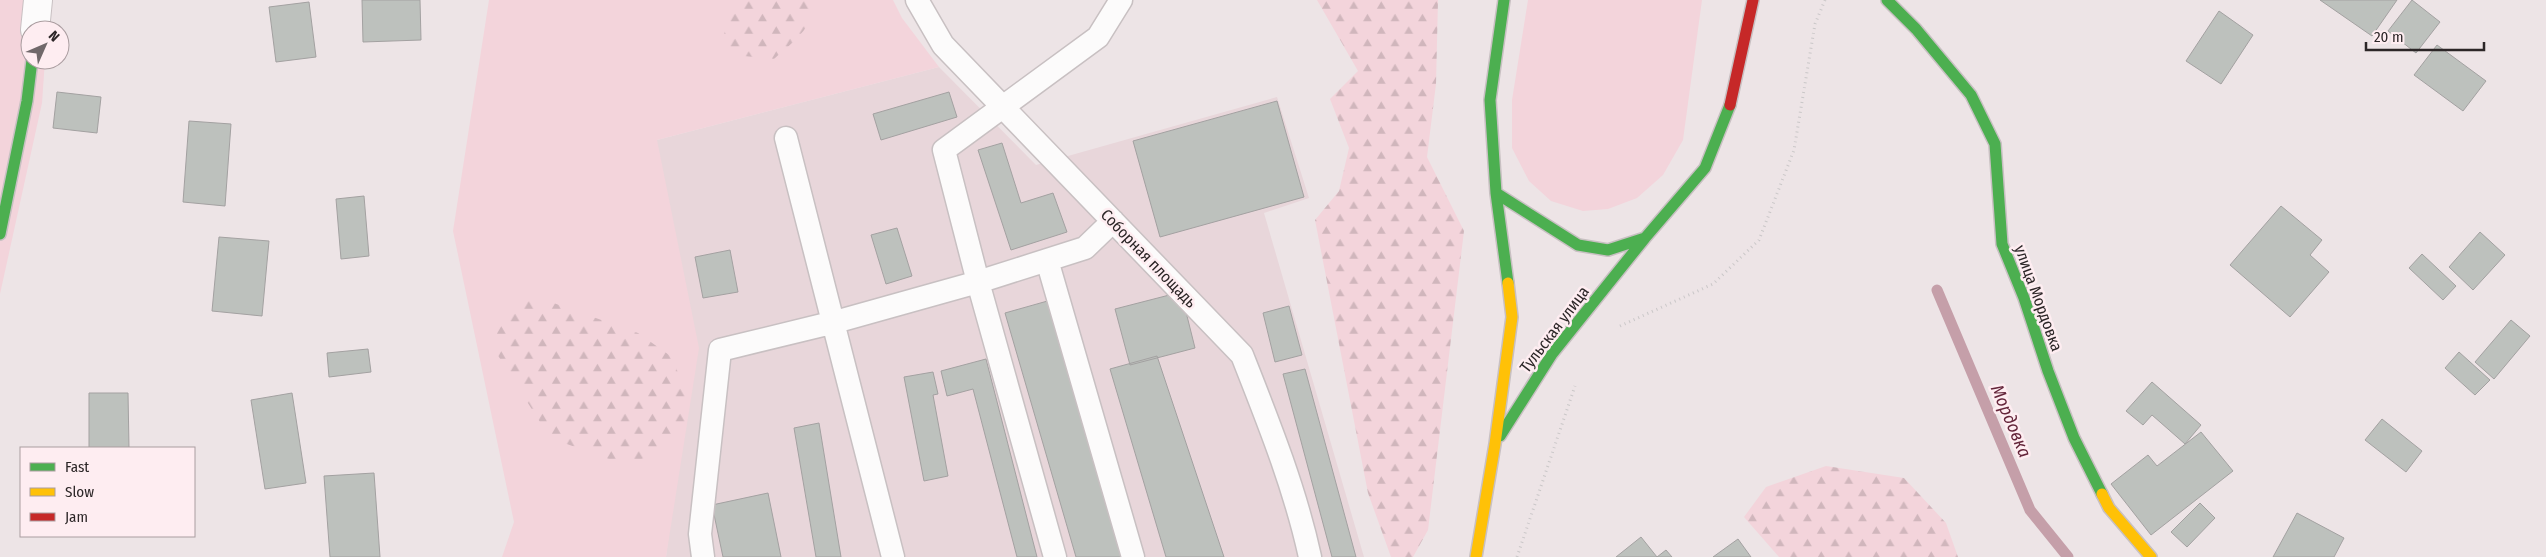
<svg xmlns="http://www.w3.org/2000/svg" width="2546" height="557" font-family="'Fira Sans Condensed',sans-serif">
	<style>
		.built { fill: #e8d6da }
		.green { fill: #f3d4db }
		.forest { fill: url(#forest-firs) }
		.lines { fill: none; stroke-linecap: round; stroke-linejoin: round }
		.stream { stroke: #c59fa9; stroke-width: 11 }
		.building { fill: #bdc1bd; stroke: #a3a1a1 }
		.lane-casing { stroke: #c8c0c2; stroke-width: 25 }
		.street-casing { stroke: #c8c0c2; stroke-width: 30 }
		.fast-casing { stroke: #c8c0c2; stroke-width: 14 }
		.slow-casing { stroke: #c8c0c2; stroke-width: 14 }
		.jam-casing { stroke: #c8c0c2; stroke-width: 14 }
		.path { stroke: #cac7c8; stroke-width: 3; stroke-dasharray: 1 4; stroke-linecap: butt }
		.lane { stroke: #fcfbfb; stroke-width: 22 }
		.street { stroke: #fcfbfb; stroke-width: 28 }
		.fast { stroke: #4caf50; stroke-width: 11 }
		.slow { stroke: #ffc107; stroke-width: 11 }
		.jam { stroke: #c62828; stroke-width: 11 }
		.labels { text-anchor: middle; stroke-width: 5; stroke-linejoin: round; paint-order: stroke }
		.street-label { font-size: 16px; fill: #2c2627; stroke: #feedf1 }
		.water-label { font-size: 18px; font-style: italic; fill: #64253a; stroke: #feedf1 }
	</style>
	<defs>
		<pattern id="forest-firs" width="22" height="20" patternUnits="userSpaceOnUse" patternTransform="scale(1.25)"><rect width="22" height="20" fill="#f3d4db"/><path d="M5 1l3.5 6h-7zM16 11l3.5 6h-7z" fill="#d0b6bc"/></pattern>
	</defs>
	<rect width="100%" height="100%" fill="#ede4e6"/>
	<path class="built" d="M939,67L1036,165L1277,97L1309,198L1264,213L1364,557H666L670,524L657,140Z"/>
	<path class="green" d="M0,0H51L30,30V60H45L42,103L0,294Z
		M489,0H893L902,18L939,67L657,140L699,348L666,557H502L514,522L453,231Z
		M1528,0H1702L1683,140L1663,175L1637,198L1608,209L1583,211L1551,201L1529,181L1512,148V100Z"/>
	<path class="forest" d="M736,0H814C816,26 792,43 774,59L734,55L722,40Z
		M1317,0H1438L1436,84L1427,157L1464,231L1428,530L1413,557H1391L1368,493L1315,220L1339,191L1349,148L1330,99L1358,71Z
		M531,295L638,333L672,357L688,399L685,422L663,453L623,464L550,438L492,346L509,301Z
		M1826,466L1904,478L1946,523L1958,557H1779L1744,517L1766,487Z"/>
	<g class="lines">
		<path class="stream" d="M1937,290L2030,510L2068,557"/>
	</g>
	<path class="building" d="M362,0H420L421,40L363,42Z
		M2320,0H2397L2372,36Z
		M2412,0L2440,22L2416,53L2388,31Z
		M309,2L316,57L276,62L269,7Z
		M2219,11L2253,35L2221,84L2186,61Z
		M2437,45L2486,81L2463,111L2414,75Z
		M57,92L101,97L97,133L53,128Z
		M949,92L957,117L881,140L873,114Z
		M1277,101L1304,197L1160,237L1133,141Z
		M189,121L231,124L225,206L183,202Z
		M1002,143L1021,203L1053,193L1067,232L1011,250L978,150Z
		M364,196L369,256L341,259L336,199Z
		M2281,206L2322,240L2310,255L2329,272L2290,317L2230,265Z
		M897,228L912,276L886,284L871,235Z
		M2480,232L2505,255L2473,290L2449,267Z
		M219,237L269,241L262,316L212,311Z
		M730,250L738,292L703,298L695,257Z
		M2422,254L2456,286L2443,300L2409,268Z
		M1181,292L1195,348L1130,365L1115,309Z
		M1051,300L1127,557H1076L1005,313Z
		M1289,306L1302,355L1275,362L1263,313Z
		M2511,320L2530,336L2494,379L2475,362Z
		M368,349L371,372L329,377L327,353Z
		M2459,352L2490,380L2475,395L2445,368Z
		M1157,356L1224,557H1166L1110,369Z
		M986,359L1037,557H1017L973,389L947,396L941,371Z
		M1305,369L1356,557H1332L1283,374Z
		M933,372L938,394L933,395L948,476L924,481L904,377Z
		M2152,382L2201,425L2185,444L2152,415L2143,425L2126,411Z
		M89,393H128L129,448H89Z
		M292,393L306,483L265,489L251,400Z
		M2382,419L2422,451L2406,472L2365,440Z
		M819,423L841,557H816L794,428Z
		M2201,432L2233,471L2151,535L2111,484L2148,455L2157,466Z
		M374,473L380,557H330L324,476Z
		M768,493L781,557H723L712,505Z
		M2200,503L2215,518L2187,547L2171,532Z
		M2297,513L2344,538L2334,557H2273Z
		M1641,537L1657,557L1666,550L1672,557H1616Z
		M1738,539L1751,557H1713Z"/>
	<g class="lines">
		<g class="lane-casing">
			<path id="lane" d="M917,0L943,45L1242,355C1268,421 1295,488 1310,557
				M786,138L893,557
				M1047,260L1133,557
				M703,557L700,534L720,350L835,322L978,282L1085,248L1113,221
				M1055,557L978,282L944,150L1098,37L1121,0"/>
		</g>
		<g class="street-casing">
			<path id="street" d="M35,30L38,0"/>
		</g>
		<g class="fast-casing">
			<path id="fast" d="M1504,0L1490,100L1496,193L1508,283
				M1887,0L1916,29L1971,95L1995,144L2002,244L2024,298L2048,371L2074,438L2102,494
				M1496,193L1578,245L1608,250L1645,238
				M0,234L27,101L32,60
				M1500,436L1552,354L1645,238L1705,168L1730,105"/>
		</g>
		<g class="slow-casing">
			<path id="slow" d="M2102,494L2109,508L2151,557
				M1476,557L1495,444L1512,317L1508,283"/>
		</g>
		<g class="jam-casing">
			<path id="jam" d="M1730,105L1753,0"/>
		</g>
		<path class="path" d="M1620,326L1713,284L1759,240L1794,150L1815,24L1825,0
			M1517,557L1575,386"/>
		<use href="#lane" class="lane"/>
		<use href="#street" class="street"/>
		<use href="#fast" class="fast"/>
		<use href="#slow" class="slow"/>
		<use href="#jam" class="jam"/>
	</g>
	<g class="labels">
		<g class="street-label">
			<text transform="translate(1149 258) rotate(46)" y="6">Соборная площадь</text>
			<text transform="translate(2039 298) rotate(70)" y="6">улица Мордовка</text>
			<text transform="translate(1554 329) rotate(-53)" y="6">Тульская улица</text>
		</g>
		<g class="water-label">
			<text transform="translate(2011 421) rotate(67)" y="6">Мордовка</text>
		</g>
	</g>
	<rect x="20" y="447" width="175" height="90" fill="#feedf1" stroke="#aa9da0"/>
	<rect x="30" y="463" width="25" height="8" fill="#4caf50" stroke="#aa9da0"/>
	<text x="65" y="472" font-size="15" fill="#2c2627">Fast</text>
	<rect x="30" y="488" width="25" height="8" fill="#ffc107" stroke="#aa9da0"/>
	<text x="65" y="497" font-size="15" fill="#2c2627">Slow</text>
	<rect x="30" y="513" width="25" height="8" fill="#c62828" stroke="#aa9da0"/>
	<text x="65" y="522" font-size="15" fill="#2c2627">Jam</text>
	<g transform="translate(45 45) rotate(45)"><circle r="24" fill="#feedf1" stroke="#aa9da0"/>
	<path d="M0-4L9 19L0 12L-9 19Z" fill="#70686a"/>
	<text y="-8" font-size="14" font-weight="bold" text-anchor="middle" fill="#2c2627">N</text>
	</g>
	<path d="M2366 42v8h118v-8" fill="none" stroke="#2c2627" stroke-width="2.5"/>
	<text x="2374" y="42" font-size="15" fill="#2c2627" stroke="#feedf1" stroke-width="4" paint-order="stroke">20 m</text>
</svg>
